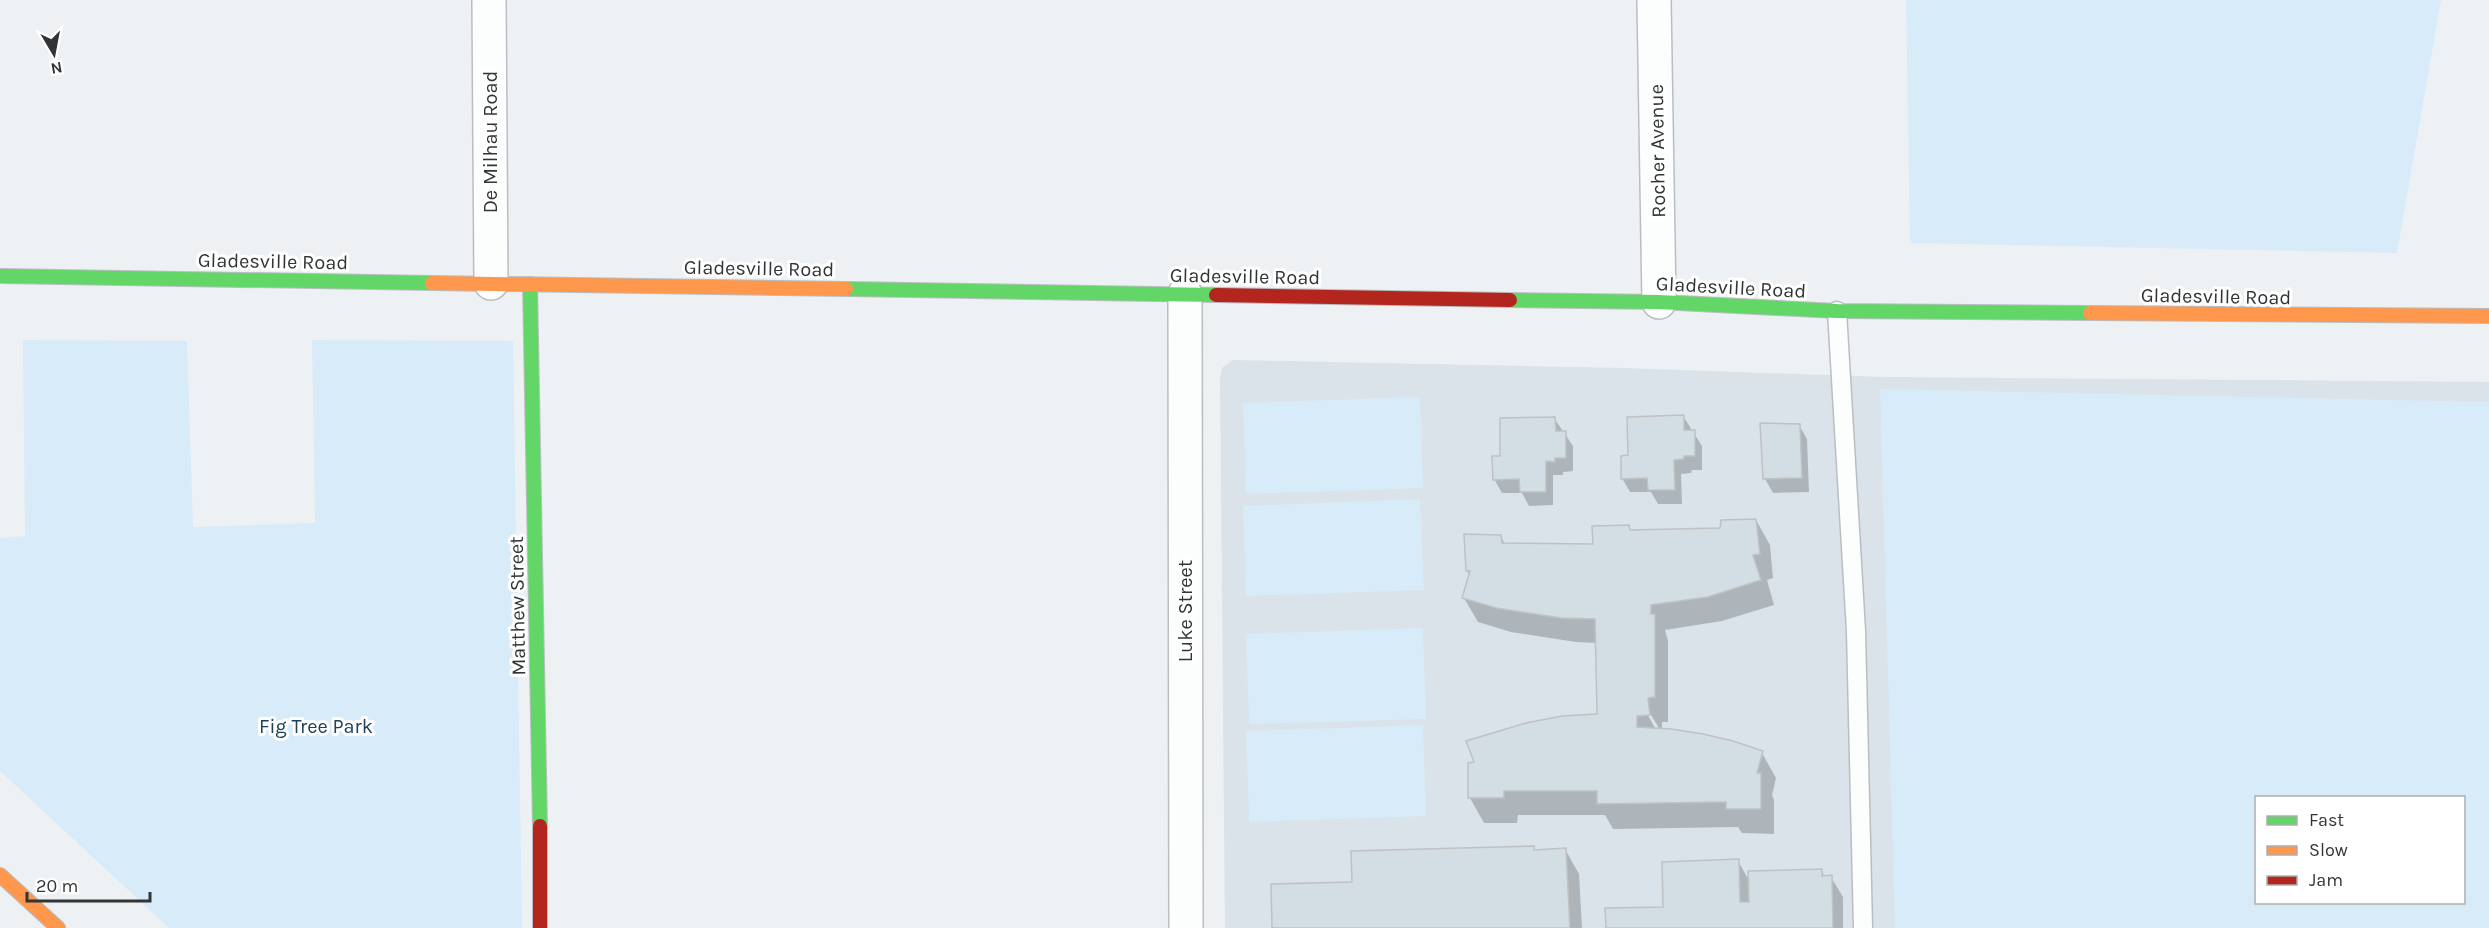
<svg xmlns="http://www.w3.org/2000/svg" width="2489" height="928" font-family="Karla,sans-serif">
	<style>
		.built { fill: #dae3e9; fill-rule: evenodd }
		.green { fill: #d7ebf9; fill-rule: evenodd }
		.shadow { fill: #0003; fill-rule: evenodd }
		.building { fill: #d3dde4; stroke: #bfc1c3; stroke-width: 1.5 }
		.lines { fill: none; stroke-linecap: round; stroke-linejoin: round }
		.lane-casing { stroke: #bbbec0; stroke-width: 21 }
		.street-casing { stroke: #bbbec0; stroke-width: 36 }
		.fast-casing { stroke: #bbbec0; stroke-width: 16 }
		.slow-casing { stroke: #bbbec0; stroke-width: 16 }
		.jam-casing { stroke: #bbbec0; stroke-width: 16 }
		.lane { stroke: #fcfdfd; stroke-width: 18 }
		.street { stroke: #fcfdfd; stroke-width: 33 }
		.fast { stroke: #63d668; stroke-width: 14 }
		.slow { stroke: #ff974d; stroke-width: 14 }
		.jam { stroke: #b3261e; stroke-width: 14 }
		.labels { text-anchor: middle; stroke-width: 6; stroke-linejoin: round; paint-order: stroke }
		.street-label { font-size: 20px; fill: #323536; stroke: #fff }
		.park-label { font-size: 20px; fill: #1d4159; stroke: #fff }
	</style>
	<rect width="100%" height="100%" fill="#eef1f3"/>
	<path class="built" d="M1233,360L1625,368L1884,377L2489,382V928H1225L1220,379L1222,368ZM2256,798H2464V902H2256Z"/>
	<path class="green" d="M1906,0H2441L2397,253L1910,243Z
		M23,340L187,341L193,527L315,523L312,340L513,341L522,928H169L0,771V538L25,536Z
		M1880,389L2489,402V928H1895ZM2256,798H2464V902H2256Z
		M1420,397L1423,488L1246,494L1243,403Z
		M1420,499L1424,590L1246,596L1243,506Z
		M1423,628L1426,719L1249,724L1246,634Z
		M1423,725L1426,816L1249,822L1246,731Z"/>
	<path class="shadow" d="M1683,416L1702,446V470H1692L1691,473L1681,474L1682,504H1658L1651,492H1630L1622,478L1629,457Z
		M1554,418L1573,446V471L1563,472V475H1553V505L1529,506L1522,493H1502L1494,479L1501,458Z
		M1799,425L1807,439L1809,492L1773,493L1765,479Z
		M1756,520L1770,545L1773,578L1767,580L1774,605L1722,621L1665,630L1668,641V722H1662V730L1762,753L1776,778L1772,795L1774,800V834L1742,833L1738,827L1613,829L1605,815H1518L1517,823H1484L1470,798L1599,716L1597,643L1576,642L1511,632L1478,622L1464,598L1470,576L1467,570L1501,536L1505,545H1594L1630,531L1721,530ZM1647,708L1660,730H1656L1645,710Z
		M1533,847L1535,851L1565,849L1579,874L1582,928H1274L1354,883Z
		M1738,861L1750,882L1821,870L1825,877H1831L1843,897V928H1607L1665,909Z"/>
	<path class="building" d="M1684,415V430H1695V456H1684V459L1674,460L1675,490H1648L1647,478L1621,479V456L1628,455L1627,417Z
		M1555,417L1556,431H1566V458H1555V462L1546,461V492H1520L1519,479L1493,480L1492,456H1500V418Z
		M1760,423L1800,424L1802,478L1763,479Z
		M1756,519L1760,554L1753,555L1761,580L1708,597L1651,605V614H1655V697L1648,698L1650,715L1637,716V727L1671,729L1703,734L1733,741L1763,751L1757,773H1761V809H1726V802L1597,804V791H1504V798H1468V763L1474,762L1466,741L1526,723L1562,716L1597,714L1595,619L1561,618L1528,613L1496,608L1462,598L1470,571H1466L1464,534L1501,535L1502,543L1593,544L1592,526L1629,525L1630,530L1720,528L1721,520Z
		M1534,846V850L1566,848L1570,928H1272L1271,884L1352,882L1351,851Z
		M1739,859L1740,902H1749L1748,871L1822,869V876L1832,875L1833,928H1606L1605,908L1663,907L1662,862Z"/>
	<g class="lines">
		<g class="lane-casing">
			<path id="lane" d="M1837,311L1856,631L1863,928"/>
		</g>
		<g class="street-casing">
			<path id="street" d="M489,0L491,283
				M1654,0L1659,302
				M1185,294L1186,928"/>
		</g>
		<g class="fast-casing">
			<path id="fast" d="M0,276L432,283
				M530,284L540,826
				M846,289L1216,295
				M1510,300L1659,302L1837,311L2090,313"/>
		</g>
		<g class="slow-casing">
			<path id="slow" d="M432,283L846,289
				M2090,313L2489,316
				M0,875L58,928"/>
		</g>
		<g class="jam-casing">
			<path id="jam" d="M1216,295L1510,300
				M540,826V928"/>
		</g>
		<use href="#lane" class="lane"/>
		<use href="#street" class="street"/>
		<use href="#fast" class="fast"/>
		<use href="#slow" class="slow"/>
		<use href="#jam" class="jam"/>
	</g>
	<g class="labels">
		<g class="street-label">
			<text transform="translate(490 142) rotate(-90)" y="7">De Milhau Road</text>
			<text transform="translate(1657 151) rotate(-91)" y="7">Rocher Avenue</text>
			<text transform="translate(273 261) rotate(1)" y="7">Gladesville Road</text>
			<text transform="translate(759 268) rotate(1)" y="7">Gladesville Road</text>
			<text transform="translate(1245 276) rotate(1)" y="7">Gladesville Road</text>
			<text transform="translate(1731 287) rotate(3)" y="7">Gladesville Road</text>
			<text transform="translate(2216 296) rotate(1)" y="7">Gladesville Road</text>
			<text transform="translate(517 606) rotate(-91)" y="7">Matthew Street</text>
			<text transform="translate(1185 611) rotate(-90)" y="7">Luke Street</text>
		</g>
		<g class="park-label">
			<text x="316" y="733">Fig Tree Park</text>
		</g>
	</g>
	<rect x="2255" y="796" width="210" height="108" fill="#ffffff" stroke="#adaeaf" stroke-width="1.5"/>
	<rect x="2267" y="816" width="30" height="9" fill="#63d668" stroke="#adaeaf" stroke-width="1.5"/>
	<text x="2309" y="826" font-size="18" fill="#323536">Fast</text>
	<rect x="2267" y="846" width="30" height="9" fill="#ff974d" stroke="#adaeaf" stroke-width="1.5"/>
	<text x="2309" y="856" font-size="18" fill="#323536">Slow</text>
	<rect x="2267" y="876" width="30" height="9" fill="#b3261e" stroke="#adaeaf" stroke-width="1.5"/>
	<text x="2309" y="886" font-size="18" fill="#323536">Jam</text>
	<g transform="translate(54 54) rotate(170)" stroke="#ffffff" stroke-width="4.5" paint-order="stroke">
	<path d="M0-4.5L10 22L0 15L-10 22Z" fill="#323536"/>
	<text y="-9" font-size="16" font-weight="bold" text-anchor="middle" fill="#323536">N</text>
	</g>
	<path d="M27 892v9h123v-9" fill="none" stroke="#323536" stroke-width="3"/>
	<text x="36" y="892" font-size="18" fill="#323536" stroke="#ffffff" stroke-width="4.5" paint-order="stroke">20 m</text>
</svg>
